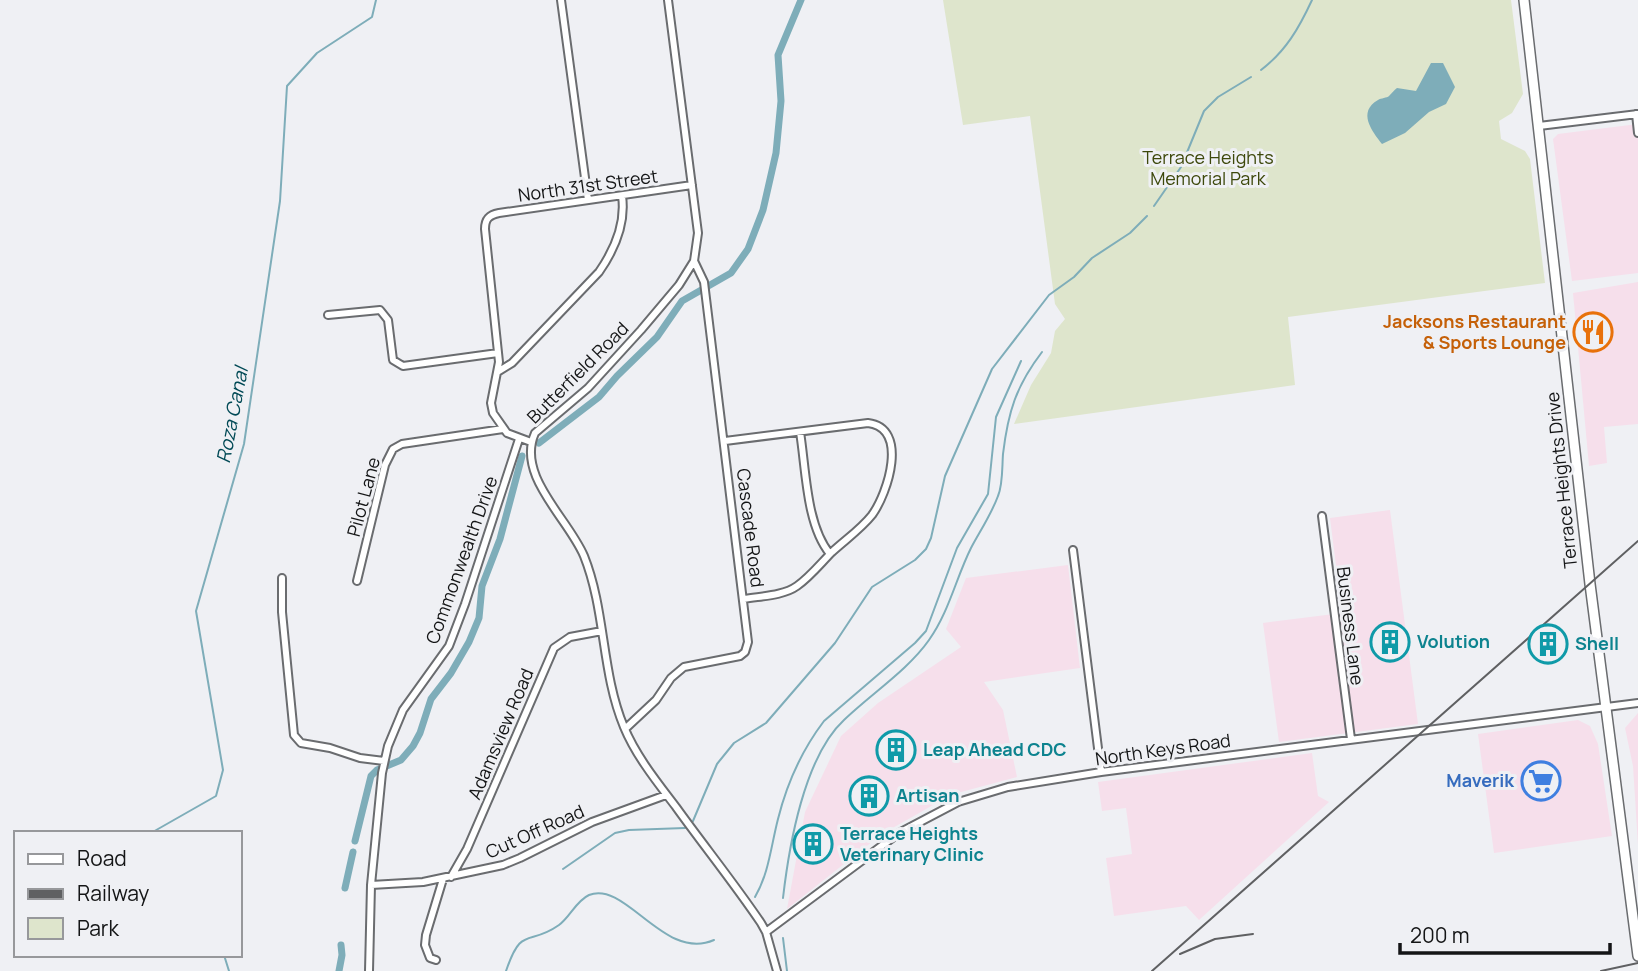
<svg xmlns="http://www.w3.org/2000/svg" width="1638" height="971" font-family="Manrope,sans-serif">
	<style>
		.commercial { fill: #f6dfeb }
		.green { fill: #dee5cc }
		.water { fill: #7eadb9 }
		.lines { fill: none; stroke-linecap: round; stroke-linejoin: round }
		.stream { stroke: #7eadb9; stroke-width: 2 }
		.canal { stroke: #7eadb9; stroke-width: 7 }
		.minor-casing { stroke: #6a6c6f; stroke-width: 10 }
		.secondary-casing { stroke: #6a6c6f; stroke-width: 12 }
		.minor { stroke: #fff; stroke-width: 6 }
		.secondary { stroke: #fff; stroke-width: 9 }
		.rail { stroke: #5f6062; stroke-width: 2 }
		.labels { text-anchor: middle; stroke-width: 6; stroke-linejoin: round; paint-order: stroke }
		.park-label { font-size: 18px; fill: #3d480b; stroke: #eff0f4 }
		.street-label { font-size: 18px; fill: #141516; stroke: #eff0f4 }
		.food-label { font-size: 18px; font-weight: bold; fill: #c56008; stroke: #eff0f4; text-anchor: end }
		.culture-label { font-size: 18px; font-weight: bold; fill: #0d838f; stroke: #eff0f4; text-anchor: start }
		.shop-label { font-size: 18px; font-weight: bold; fill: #366cbe; stroke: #eff0f4; text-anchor: end }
		.water-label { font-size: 19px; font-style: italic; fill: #004955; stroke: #eff0f4 }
	</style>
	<rect width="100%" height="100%" fill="#eff0f4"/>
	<path class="commercial" d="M1638,124V273L1572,281L1553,139L1558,134Z
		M1638,282V424L1604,427L1607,463L1589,466L1573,293Z
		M1390,510L1418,724L1279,742L1263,623L1342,613L1330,518Z
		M1068,565L1080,668L984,682L1003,710L1017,777L950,795L921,812L882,834L787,909L805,812L841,736L878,703L961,647L946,629L966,578Z
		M1638,713V845L1633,766L1625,728Z
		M1578,720L1590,726L1598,744L1612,836L1494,853L1478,734Z
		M1312,753L1318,796L1329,802L1199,920L1186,906L1114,916L1106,858L1132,854L1126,808L1102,811L1098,782Z"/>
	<path class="green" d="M943,0H1511L1523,94L1512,113L1499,121L1501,139L1525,151L1530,159L1545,283L1288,317L1295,385L1014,424L1031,385L1051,353L1055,331L1065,319L1055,304L1030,116L963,125Z"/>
	<path class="water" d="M1431,63H1443L1455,87L1446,104L1429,112L1405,133L1382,144C1372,131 1357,112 1378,100C1381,98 1387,98 1389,96C1392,93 1394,90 1397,88L1416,91Z"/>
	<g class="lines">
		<path class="stream" d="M1261,70C1286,51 1299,28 1312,0
			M1154,206L1181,167L1204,111L1218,97L1251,77
			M693,821L717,764L734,743L766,723L835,643L872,587L915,560L926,549L931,538L945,476L992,369L1049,295L1074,277L1092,258L1130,233L1147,216
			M151,833L216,796L223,770L196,611L244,444L280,201L287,86L317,53L372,17L376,0
			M563,869L615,833L629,830L685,828
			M755,897C769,873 771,846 778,819C787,783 802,750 824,721L915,643L926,631L957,548L988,494L996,417L1021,361
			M783,898C789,846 804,757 844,720C871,694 908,670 929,640C949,612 956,578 971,548C980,531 991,515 998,496C1003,484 1002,467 1003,454C1008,412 1016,386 1042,352
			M783,938L787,971
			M224,955L229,971
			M506,971C522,924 528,947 559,925C570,917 576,901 589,895C626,880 664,962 714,940"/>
		<path class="canal" d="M539,443L599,397L617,376L657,337L682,301L731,273L748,249L763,210L776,153L781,101L778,55L801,0
			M355,841L371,776L377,770L401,760L413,746L420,733L431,699L451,673L469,642L479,618L482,586L500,539L522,456
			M345,888L353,852
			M339,971L342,955L341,945"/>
		<g class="minor-casing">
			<path id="minor" d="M561,0L588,200
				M668,0L698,233L694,261L679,285L641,330L588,388L535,433C516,476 568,518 584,556C606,611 601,672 624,727C636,756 657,782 676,807C704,846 734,883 761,923L766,932L777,971
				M1636,114L1638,133
				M1539,126L1638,114
				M328,315L380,310L388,320L393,360L403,366L498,353
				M499,371L512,363L599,272C615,249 626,224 622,196
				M800,432C806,469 806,525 830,554
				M725,441L868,423C909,428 888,493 872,515C861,529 845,540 832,552C821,563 810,577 797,586C783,596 761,596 744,599
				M531,442L507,433L493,413L491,403L499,362L485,229C485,219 489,215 499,213L692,185
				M1322,516L1351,739
				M1073,550L1101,772
				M282,578V612L294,735L301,743L330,748L360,758L384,761
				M357,581L385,465L393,449L402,444L503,429
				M625,729L656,700L671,678L684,667L740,656L745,652L748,642L704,282L694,261
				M451,877L467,849L554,648L570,637L602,631
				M371,885L423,882L503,865L520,858L592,822L666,795
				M766,932L899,833L958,802L1008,787L1101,772L1638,703
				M436,960L430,958L425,945L426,935L443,879
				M369,971L371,885L382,773L388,746L403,710L449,646L465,604L519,439"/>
		</g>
		<g class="secondary-casing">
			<path id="secondary" d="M1524,0L1590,584L1638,956"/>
		</g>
		<use href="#minor" class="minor"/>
		<use href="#secondary" class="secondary"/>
		<path class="rail" d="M1180,954L1215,939L1253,934
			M1152,971L1638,541
			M1601,971L1638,963"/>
	</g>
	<defs>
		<g id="restaurant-ring" transform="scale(2.0125)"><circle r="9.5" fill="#eff0f4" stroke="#e8710a" stroke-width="1.5"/><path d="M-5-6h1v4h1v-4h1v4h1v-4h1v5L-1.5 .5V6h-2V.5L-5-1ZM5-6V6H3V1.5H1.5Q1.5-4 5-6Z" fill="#e8710a"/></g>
		<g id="building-ring" transform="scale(2.0125)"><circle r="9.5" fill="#eff0f4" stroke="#0f9aa8" stroke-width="1.5"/><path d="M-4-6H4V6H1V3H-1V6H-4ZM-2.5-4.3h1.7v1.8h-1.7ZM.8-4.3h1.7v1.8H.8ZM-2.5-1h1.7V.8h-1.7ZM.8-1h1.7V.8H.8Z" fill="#0f9aa8"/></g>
		<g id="supermarket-ring" transform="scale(2.0125)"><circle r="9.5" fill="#eff0f4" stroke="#3f7fe0" stroke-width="1.5"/><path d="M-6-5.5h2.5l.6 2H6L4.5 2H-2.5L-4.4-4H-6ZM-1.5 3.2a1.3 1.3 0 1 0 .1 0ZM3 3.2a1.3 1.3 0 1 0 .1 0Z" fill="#3f7fe0"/></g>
	</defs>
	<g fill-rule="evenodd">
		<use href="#restaurant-ring" x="1593" y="332"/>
		<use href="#building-ring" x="1390" y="642"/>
		<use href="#building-ring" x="1548" y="644"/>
		<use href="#building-ring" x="896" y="750"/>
		<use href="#supermarket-ring" x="1541" y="781"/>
		<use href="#building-ring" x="869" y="796"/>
		<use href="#building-ring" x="813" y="844"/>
	</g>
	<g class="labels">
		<g class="park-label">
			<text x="1208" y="164">Terrace Heights<tspan x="1208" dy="21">Memorial Park</tspan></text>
		</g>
		<g class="street-label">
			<text transform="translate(588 186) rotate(-8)" y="6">North 31st Street</text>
			<text transform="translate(578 373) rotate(-45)" y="6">Butterfield Road</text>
			<text transform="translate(1562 480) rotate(-96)" y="6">Terrace Heights Drive</text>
			<text transform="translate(364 497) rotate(-75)" y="6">Pilot Lane</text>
			<text transform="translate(750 528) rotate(83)" y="6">Cascade Road</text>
			<text transform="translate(462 560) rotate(-70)" y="6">Commonwealth Drive</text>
			<text transform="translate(1350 626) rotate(83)" y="6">Business Lane</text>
			<text transform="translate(501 734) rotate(-67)" y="6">Adamsview Road</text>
			<text transform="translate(1163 750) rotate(-8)" y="6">North Keys Road</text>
			<text transform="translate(535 832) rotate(-24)" y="6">Cut Off Road</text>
		</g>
		<g class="food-label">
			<text x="1566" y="328">Jacksons Restaurant<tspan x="1566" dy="21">&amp; Sports Lounge</tspan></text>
		</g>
		<g class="culture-label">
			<text x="1417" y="648">Volution</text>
			<text x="1575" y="650">Shell</text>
			<text x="923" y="756">Leap Ahead CDC</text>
			<text x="896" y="802">Artisan</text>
			<text x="840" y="840">Terrace Heights<tspan x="840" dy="21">Veterinary Clinic</tspan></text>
		</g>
		<g class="shop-label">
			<text x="1514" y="787">Maverik</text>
		</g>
		<g class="water-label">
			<text transform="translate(232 415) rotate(-79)" y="7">Roza Canal</text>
		</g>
	</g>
	<rect x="14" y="831" width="228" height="126" fill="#eff0f4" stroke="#97989b" stroke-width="2"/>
	<rect x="28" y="854" width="35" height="10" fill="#ffffff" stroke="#97989b" stroke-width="2"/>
	<text x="77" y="866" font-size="21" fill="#141516">Road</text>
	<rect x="28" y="889" width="35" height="10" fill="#5f6062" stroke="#97989b" stroke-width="2"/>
	<text x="77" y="901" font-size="21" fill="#141516">Railway</text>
	<rect x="28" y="918" width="35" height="21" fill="#dee5cc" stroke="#97989b" stroke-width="2"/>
	<text x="77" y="936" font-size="21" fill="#141516">Park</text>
	<path d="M1400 943v10h210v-10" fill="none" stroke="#141516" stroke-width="3.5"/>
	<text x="1410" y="943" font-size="21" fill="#141516" stroke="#eff0f4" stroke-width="5" paint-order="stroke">200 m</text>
</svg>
